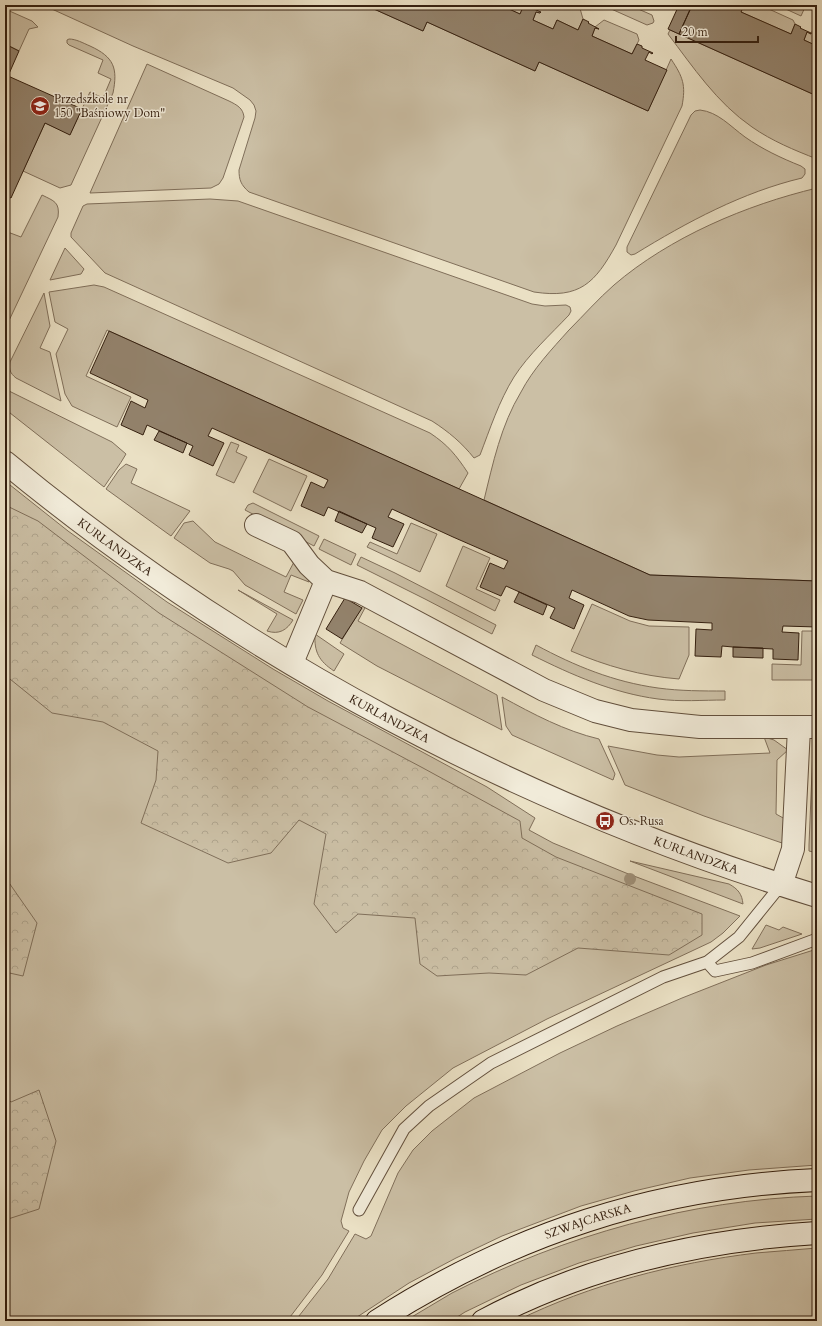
<svg xmlns="http://www.w3.org/2000/svg" width="822" height="1326" font-family="Cardo,serif">
	<style>
		.green { fill: #cbbfa5; stroke: #806f5a }
		.forest { fill: url(#forest-crowns); stroke: #806f5a }
		.building { fill: #93836d; stroke: #341f0f }
		.lines { fill: none; stroke-linecap: round; stroke-linejoin: round }
		.lane-casing { stroke: #624f3c; stroke-width: 13 }
		.street-casing { stroke: #624f3c; stroke-width: 24 }
		.secondary-casing { stroke: #341f0f; stroke-width: 24 }
		.lane { stroke: #f1ebd9; stroke-width: 11 }
		.street { stroke: #f1ebd9; stroke-width: 22 }
		.secondary { stroke: #f1ebd9; stroke-width: 22 }
		.tree { fill: #9f9079 }
		.labels { text-anchor: middle; stroke-width: 3; stroke-linejoin: round; paint-order: stroke }
		.poi-label { font-size: 12px; fill: #341f0f; stroke: #f1ebd9; text-anchor: start }
		.street-label { font-size: 12px; fill: #341f0f; stroke: #f1ebd9 }
	</style>
	<defs>
		<pattern id="forest-crowns" width="20" height="18" patternUnits="userSpaceOnUse"><rect width="20" height="18" fill="#cbbfa5"/><path d="M2 6a3 3 0 1 1 6 0M12 15a3 3 0 1 1 6 0" fill="none" stroke="#afa48d"/></pattern>
	</defs>
	<rect width="100%" height="100%" fill="#eae0c4"/>
	<filter id="stains"><feTurbulence type="fractalNoise" baseFrequency=".005" numOctaves="4"/><feColorMatrix values="0 0 0 0 .2 0 0 0 0 .09 0 0 0 0 .02 0 0 0 .5 -.17"/></filter>
	<radialGradient id="worn" r=".72"><stop offset=".6" stop-color="#630" stop-opacity="0"/><stop offset="1" stop-color="#630" stop-opacity=".3"/></radialGradient>
	<path class="green" d="M43,5H365L423,31L427,22L535,71L539,62L648,111L671,59C683,77 686,85 682,106L616,245C595,283 580,299 534,292L249,192C241,185 239,180 239,170L255,118L256,111L254,105L250,100L233,88L133,46Z
		M500,5H524L520,14Z
		M538,5H579L583,19L578,30L557,20L553,29L533,20L536,12L540,13L536,10Z
		M606,5H629L652,15L654,21L653,23L647,25L609,8Z
		M744,5H760L793,20L795,24L791,34L741,12Z
		M777,5H806L801,16Z
		M5,9L32,21L38,27L29,29L19,51L5,44Z
		M604,20L637,34L639,40L632,54L592,36L595,28L599,29L595,27Z
		M813,29L817,31V46L804,40L807,32L811,34Z
		M670,30L817,96V159C794,150 772,141 752,127C717,103 693,67 668,34Z
		M69,39C76,39 83,43 90,46C114,57 118,68 113,93L71,185L60,188L23,171L45,123L70,134L90,92L103,98L111,79L98,73L103,60L69,45L67,43V40Z
		M147,64L229,101C237,105 243,108 244,117L223,178L219,184L211,188L90,193Z
		M700,110C718,112 730,126 745,137C762,149 781,158 801,166L805,169V174L802,178C743,192 687,222 635,254L631,255L627,252V247L691,115L695,111Z
		M817,188V581L650,575L484,500C493,463 501,425 521,392C533,369 552,349 569,330C584,315 598,299 614,285C670,237 746,205 817,188Z
		M42,195C54,201 60,202 58,217L5,329V231L21,237Z
		M210,199L238,201L532,304L545,306L566,305L570,307L571,311L569,315C551,334 528,355 514,377C499,401 490,429 480,455L474,458C462,443 449,432 432,421L105,273L71,237V233L83,206L87,204Z
		M65,248L84,269L81,274L50,280Z
		M94,285L104,287L430,433C448,445 456,455 468,473L459,489L107,330L86,376L131,397L117,427L72,406L65,394L56,354L68,329L55,322L49,292Z
		M44,293L50,326L40,348L50,352L61,401L16,378C10,373 9,370 10,362Z
		M5,389L112,442L126,454C120,465 111,476 104,487L5,409Z
		M231,442L239,445L236,452L247,457L234,483L216,475Z
		M269,459L307,476L291,511L253,492Z
		M126,464L137,469L131,483L190,511L171,536L106,489L119,470Z
		M5,481L68,531L167,602L273,669L328,701L487,787L535,818L529,830L553,843L626,873L740,916L723,933L711,942L547,1019L453,1068L406,1106L382,1130L364,1161L349,1192L341,1221L343,1228L349,1231L322,1275L287,1321H5Z
		M253,503L319,536L314,546L245,510L248,505Z
		M193,521L215,542L286,577L294,562L308,576L309,582L291,575L284,592L303,600L296,614L245,585L233,571L229,569L210,563L174,538L184,523Z
		M411,523L437,534L420,572L367,547L370,542L397,554Z
		M324,539L356,554L351,565L319,549Z
		M463,546L490,558L476,589L500,600L495,611L446,586Z
		M361,557L395,573L496,625L492,634L425,599L357,565Z
		M238,590L293,620C287,630 279,635 267,631L277,614Z
		M364,604L366,606L358,621L497,695L502,730L377,666L340,643Z
		M592,604L630,621L649,626L689,627V655L679,679C641,676 606,666 571,651Z
		M802,631H814V680H772V664L801,665Z
		M315,634L344,654L334,671C319,661 314,652 315,634Z
		M536,645C575,666 614,682 658,688C680,691 703,691 725,691V700C703,700 680,702 658,699C613,693 572,675 532,655Z
		M502,697C533,714 565,731 599,739L615,774L613,780L512,735L506,726Z
		M764,737L774,740L788,750L777,760L776,814L785,819L784,838L782,843L704,816L625,785L608,746L657,755L679,757L770,753Z
		M817,740V853L809,851V845L813,747L814,743Z
		M630,861L729,884C738,889 742,894 743,904Z
		M766,925L779,930L783,927L802,934L760,948L752,949Z
		M817,949V1165L749,1170L690,1178L634,1191L581,1206L502,1236L456,1258L409,1283L351,1321H295L328,1279L355,1234L366,1239L371,1236L398,1173L413,1150L432,1131L474,1098L560,1053L617,1026L682,998L766,965Z
		M817,1196V1219L755,1223L693,1233L636,1246L579,1263L521,1285L465,1312L451,1321H405C421,1312 436,1302 452,1293C565,1235 690,1200 817,1196Z
		M817,1248V1321H516C591,1284 674,1263 756,1253C776,1251 797,1250 817,1248Z"/>
	<path class="forest" d="M5,505L38,521L159,613L308,707L423,768L520,821L522,838L556,857L702,914V935L669,955L578,948L526,975L489,973L437,976L420,964L415,918L358,914L336,933L314,904L326,834L299,820L271,853L228,863L141,823L156,780L158,751L103,722L52,713L5,675Z
		M5,877L37,923L23,976L5,972Z
		M39,1090L56,1141L39,1209L5,1220V1097L11,1102Z"/>
	<path class="building" d="M365,5H500L520,14L524,5H528L530,6L529,7L541,12L540,13L536,12L533,20L553,29L557,20L578,30L583,19L589,22L588,23L599,29L595,28L592,36L632,54L637,44L642,46V48L653,53L652,54L649,52L645,60L667,70L648,111L539,62L535,71L427,22L423,31Z
		M679,5L690,10L679,34L668,29Z
		M692,5H725L728,6L729,5H744L741,12L791,34L795,24L801,27L800,28L811,33V34L807,32L804,40L817,46V96L679,34Z
		M5,44L19,51L8,76L82,109L70,135L45,123L11,198L5,195Z
		M109,331L650,575L817,581V627L783,626L782,632L799,633L798,660L773,659V649L733,647L722,646L721,657L695,656L696,629L712,630V623L648,620L629,616L572,590L569,598L584,605L574,629L550,618L555,608L506,586L501,596L480,587L490,563L504,569L508,561L453,537L392,509L388,517L404,524L393,547L372,538L376,528L328,507L324,516L301,506L311,482L324,488L328,480L315,474L212,428L208,436L224,443L213,466L189,455L193,446L147,425L143,435L121,425L131,401L145,408L148,400L90,373Z
		M159,431L187,443L183,453L154,440Z
		M339,511L367,524L362,533L335,521Z
		M519,592L547,605L543,615L514,602Z
		M345,598L362,608L342,639L326,629Z
		M733,647L763,648V658L733,657Z"/>
	<g class="lines">
		<g class="lane-casing">
			<path id="lane" d="M707,962L715,971L752,963L817,939
				M359,1210L404,1129L429,1106L491,1063L663,977L707,962L739,937L781,885"/>
		</g>
		<g class="street-casing">
			<g id="street">
				<path id="s1" d="M5,462C243,659 522,806 817,896"/>
				<path d="M256,525L292,542L309,565L326,581L360,592L544,690L595,711L631,720L700,727H817"/>
				<path d="M292,663L326,581"/>
				<path d="M781,885L793,849L799,728"/>
			</g>
		</g>
		<g class="secondary-casing">
			<g id="secondary">
				<path id="s2" d="M377,1321C513,1234 655,1187 817,1180"/>
				<path d="M483,1321C586,1266 701,1240 817,1233"/>
			</g>
		</g>
		<use href="#lane" class="lane"/>
		<use href="#street" class="street"/>
		<use href="#secondary" class="secondary"/>
	</g>
	<circle class="tree" cx="630" cy="879" r="6"/>
	<defs>
		<g id="school-disc" transform="scale(1)"><circle r="9.5" fill="#8f2418" stroke="#f1ebd9"/><path d="M0-5L7-2L0 1L-7-2ZM-4 1L0 2.5L4 1V4Q0 6-4 4Z" fill="#fff"/></g>
		<g id="bus-disc" transform="scale(1)"><circle r="9.5" fill="#8f2418" stroke="#f1ebd9"/><path d="M-5-6H5V4H4V6H2V4H-2V6H-4V4H-5ZM-3.5-4V0h7V-4ZM-3.5 1.2v1.5H-2V1.2ZM2 1.2v1.5H3.5V1.2Z" fill="#fff"/></g>
	</defs>
	<g fill-rule="evenodd">
		<use href="#school-disc" x="40" y="106"/>
		<use href="#bus-disc" x="605" y="821"/>
	</g>
	<g class="labels">
		<g class="poi-label">
			<text x="54" y="103">Przedszkole nr<tspan x="54" dy="14">150 "Baśniowy Dom"</tspan></text>
			<text x="619" y="825">Os. Rusa</text>
		</g>
		<g class="street-label">
			<text dy="4" stroke="none"><textPath href="#s1" startOffset="139">KURLANDZKA</textPath></text>
			<text dy="4" stroke="none"><textPath href="#s1" startOffset="463">KURLANDZKA</textPath></text>
			<text dy="4" stroke="none"><textPath href="#s1" startOffset="799">KURLANDZKA</textPath></text>
			<text dy="4" stroke="none"><textPath href="#s2" startOffset="234">SZWAJCARSKA</textPath></text>
		</g>
	</g>
	<rect width="822" height="1326" fill="none" stroke="#eae0c4" stroke-width="20"/>
	<rect x="6" y="6" width="810" height="1314" fill="none" stroke="#341f0f" stroke-width="2"/>
	<rect x="10" y="10" width="802" height="1306" fill="none" stroke="#341f0f"/>
	<path d="M676 36v6h82v-6" fill="none" stroke="#341f0f" stroke-width="2"/>
	<text x="682" y="36" font-size="12" fill="#341f0f" stroke="#f1ebd9" stroke-width="3" paint-order="stroke">20 m</text>
	<rect width="100%" height="100%" filter="url(#stains)"/>
	<rect width="100%" height="100%" fill="url(#worn)"/>
</svg>
